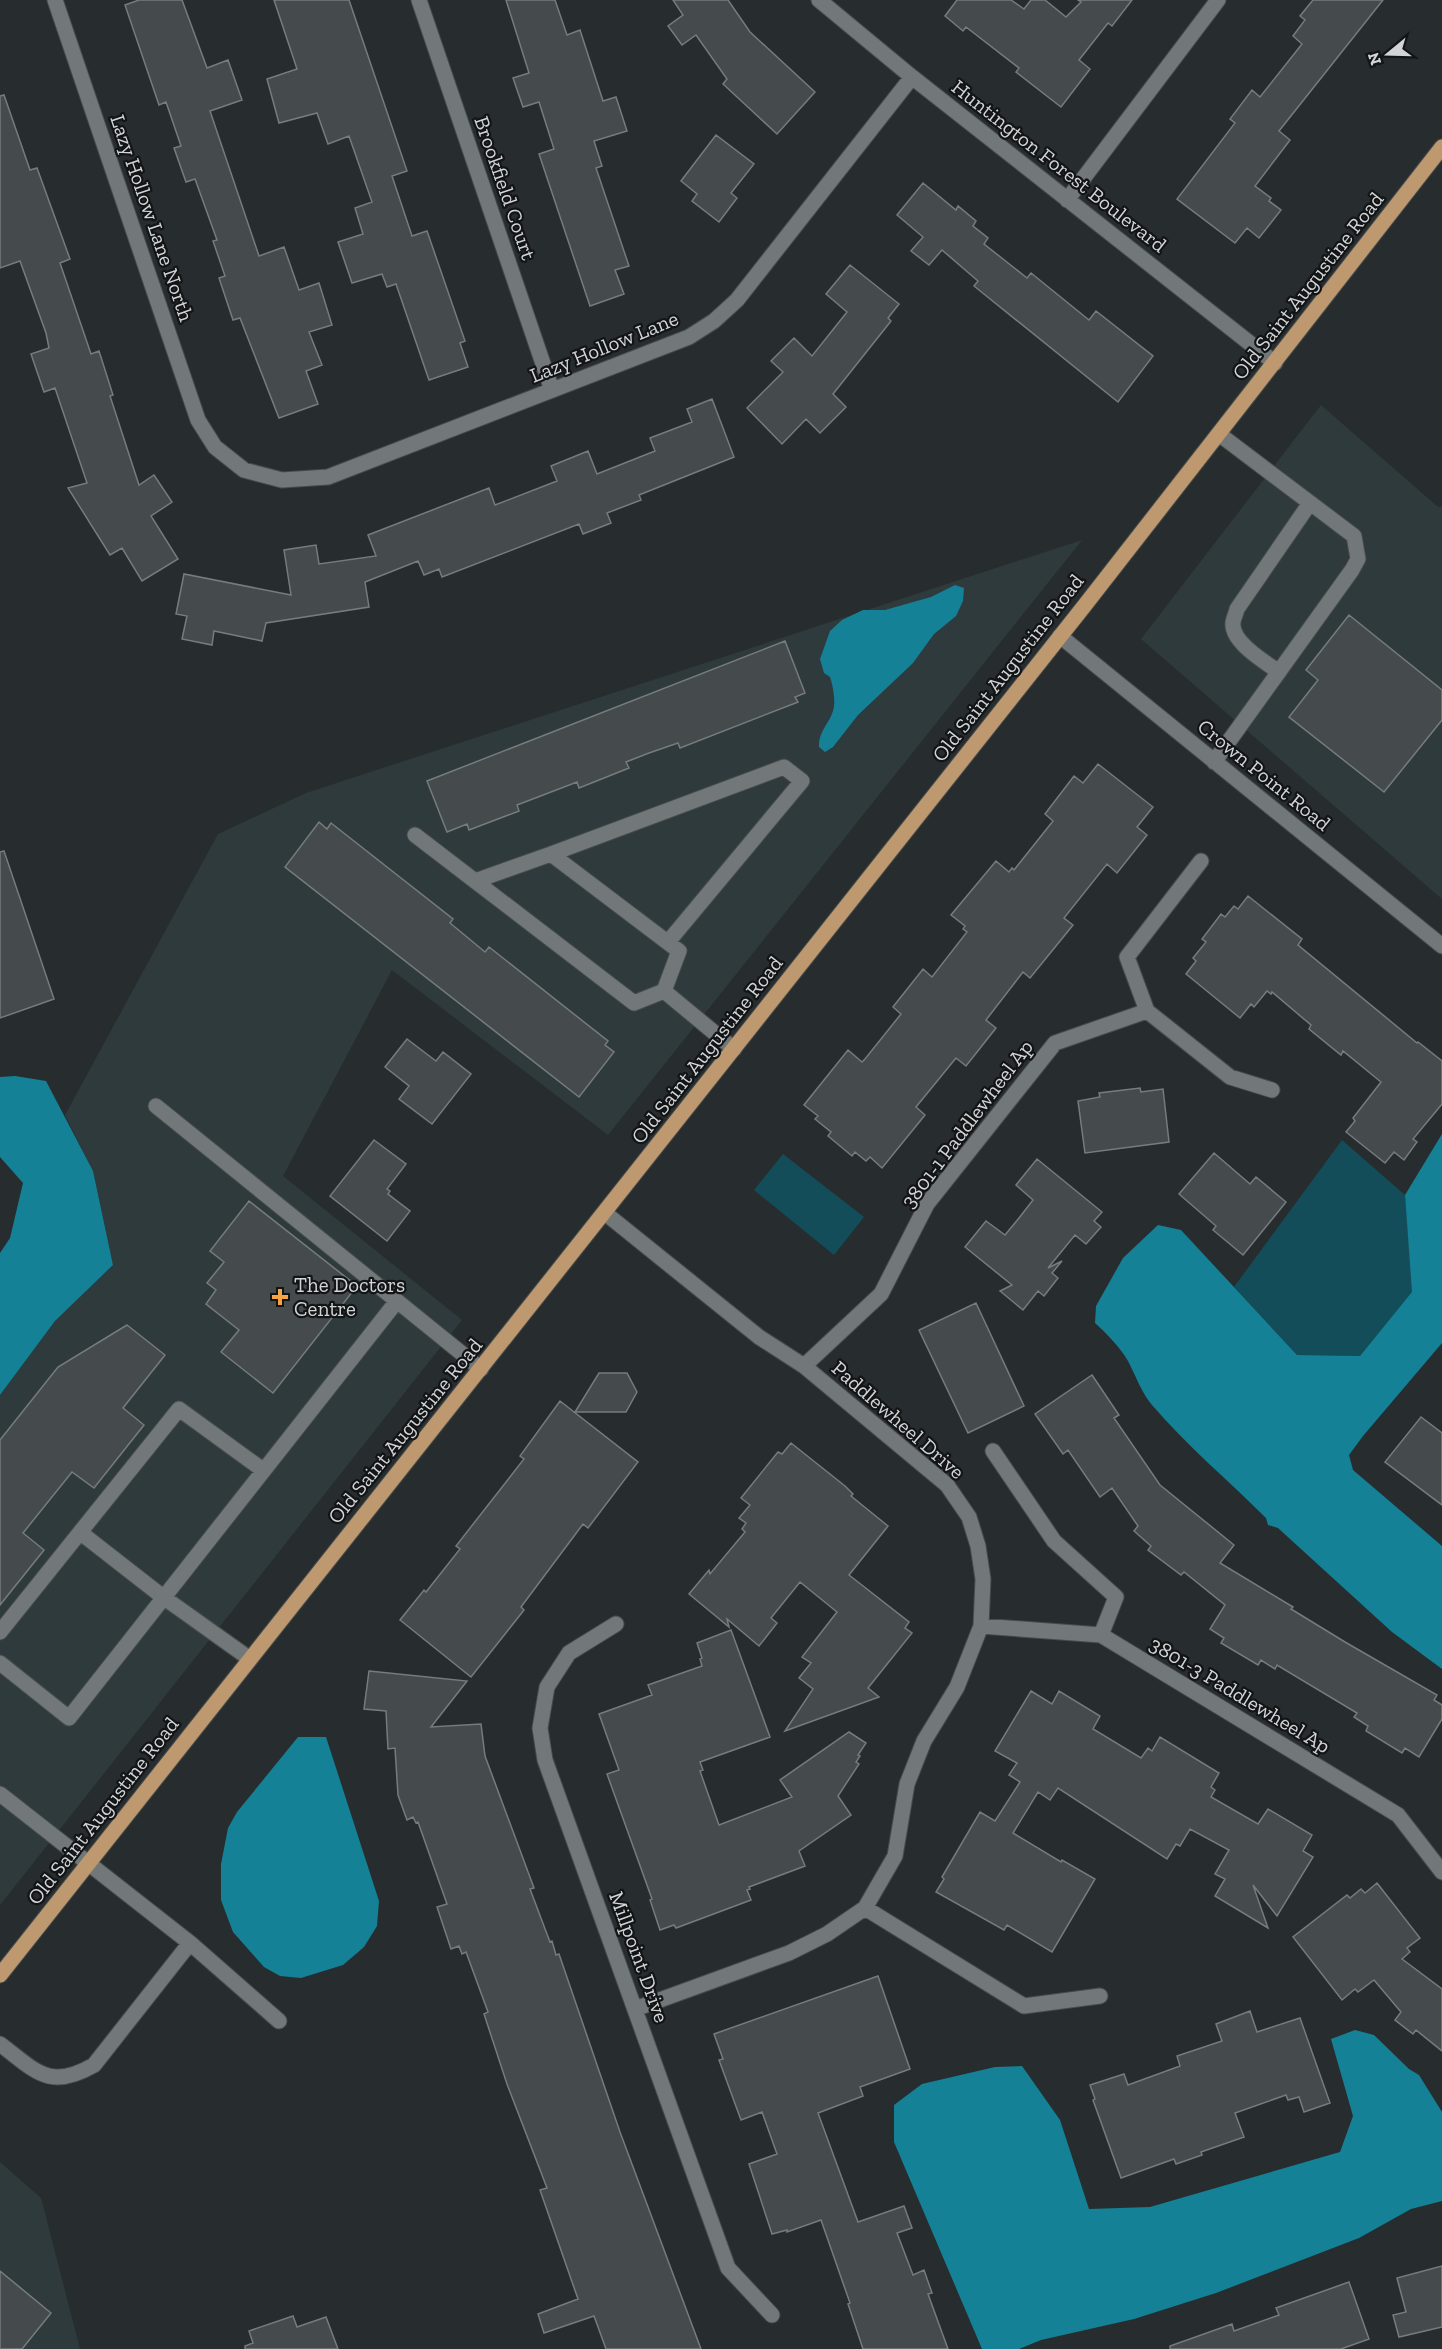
<svg xmlns="http://www.w3.org/2000/svg" width="1442" height="2349" font-family="'Zilla Slab',serif">
	<style>
		.built { fill: #2f3a3d }
		.green { fill: #134d59 }
		.water { fill: #158196 }
		.building { fill: #454a4c; stroke: #767c7e; stroke-width: 1.5 }
		.lines { fill: none; stroke-linecap: round; stroke-linejoin: round }
		.minor-casing { stroke: #464b4c; stroke-width: 17 }
		.major-casing { stroke: #464b4c; stroke-width: 17 }
		.minor { stroke: #727879; stroke-width: 15 }
		.major { stroke: #be986f; stroke-width: 15 }
		.poi-dot { fill: #f5a345; stroke: #121415; stroke-width: 2 }
		.labels { text-anchor: middle; stroke-width: 4.5; stroke-linejoin: round; paint-order: stroke }
		.street-label { font-size: 21px; fill: #d2d5d6; stroke: #121415 }
		.poi-label { font-size: 21px; fill: #d2d5d6; stroke: #121415; text-anchor: start }
	</style>
	<rect width="100%" height="100%" fill="#272d2e"/>
	<path class="built" d="M1321,405L1438,507L1442,506V899L1141,639Z
		M1082,540L608,1135L392,970L283,1176L462,1320L0,1905V1395L55,1321L113,1265L93,1172L65,1115L218,834L306,793Z
		M0,2162L41,2198L80,2349H0Z"/>
	<path class="green" d="M1342,1140L1405,1195L1413,1292L1360,1356L1297,1355L1234,1287Z
		M783,1154L864,1217L834,1255L754,1190Z"/>
	<path class="water" d="M955,585L964,588L963,601L956,616L934,634L913,663L858,715L833,747L825,752L819,747C818,732 829,724 833,711C836,701 833,686 830,677L824,673L820,659L830,631L842,620L863,610H885L931,597Z
		M15,1076L46,1081L93,1171L113,1265L55,1321L0,1395V1253L10,1238L23,1183L0,1157V1077Z
		M1442,1134V1343L1363,1436L1349,1455L1353,1470L1442,1546V1669L1392,1632L1278,1528L1268,1525L1266,1518C1228,1480 1187,1446 1152,1405C1141,1392 1136,1376 1128,1361C1120,1347 1107,1334 1095,1323L1096,1306L1123,1258L1158,1225L1181,1230L1297,1355L1360,1356L1412,1292L1405,1195Z
		M298,1737H326L379,1901L377,1926L364,1947L343,1965L301,1978L280,1976L264,1967L233,1932L221,1900V1864L228,1828L237,1812Z
		M1355,2030L1374,2035L1409,2069L1419,2075L1442,2112V2201L1411,2209L1359,2238L1216,2293L1134,2319L1041,2340L1019,2349H982L894,2142V2105L922,2084L995,2067L1022,2066L1060,2120L1089,2209L1150,2207L1340,2152L1353,2116L1331,2039Z"/>
	<path class="building" d="M139,0H182L207,68L228,60L242,100L210,111L259,256L284,247L299,290L319,283L332,325L309,332L322,365L306,371L318,404L279,418L240,318L233,320L219,278L225,276L213,241L217,240L195,179L186,182L174,148L181,146L166,102L159,105L125,5Z
		M274,0H349L407,171L392,176L412,236L427,231L465,341L460,343L468,367L429,380L396,284L387,287L382,274L352,283L338,242L363,234L355,208L372,202L349,136L328,144L317,113L279,123L267,79L297,69Z
		M506,0H555L567,35L580,30L603,101L616,97L627,131L594,141L602,166L596,168L629,266L615,270L624,294L590,306L539,154L554,149L539,102L523,107L513,78L529,73Z
		M673,0H728L750,32L815,92L777,134L723,84L727,79L696,35L682,45L668,26L683,15Z
		M957,0H1011L1024,9L1031,0H1045L1066,17L1081,2L1078,0H1132L1112,26L1108,23L1079,60L1090,69L1061,107L1016,72L1019,68L966,27L963,31L945,16Z
		M1313,0H1383L1279,131L1290,140L1255,186L1271,198L1269,201L1281,210L1259,238L1247,228L1235,243L1177,199L1235,123L1230,119L1252,90L1260,97L1302,44L1293,36L1305,20L1300,16Z
		M4,95L30,170L37,168L70,259L60,263L91,354L99,351L113,395L110,396L139,485L154,475L172,502L151,516L178,559L142,581L122,548L110,555L68,488L87,483L55,388L44,392L31,354L49,348L46,333L20,261L0,268V96Z
		M716,135L754,164L731,193L737,198L719,222L692,201L697,194L681,181Z
		M923,183L956,210L958,206L976,221L973,226L988,238L984,244L1027,278L1031,273L1089,320L1096,311L1153,356L1118,402L974,286L978,281L942,250L929,265L911,251L923,237L897,215Z
		M850,265L899,304L888,318L891,321L833,394L846,407L820,433L806,419L782,444L747,408L783,372L771,361L794,338L812,356L847,312L826,294Z
		M712,399L734,457L639,495L641,500L607,513L611,523L583,534L579,524L442,577L439,569L424,575L418,561L365,582L369,607L266,623L262,641L214,631L212,645L182,639L187,616L176,614L184,574L291,595L284,550L316,545L319,564L376,556L368,535L489,488L495,505L557,481L551,466L588,451L597,474L655,451L650,438L692,422L687,409Z
		M1349,615L1442,690V720L1384,792L1289,717L1318,680L1306,670Z
		M785,641L805,693L795,697L798,702L680,748L678,743L649,753L626,762L629,768L579,788L577,782L538,797L517,805L519,811L469,830L467,824L447,832L427,781Z
		M1098,764L1153,807L1137,827L1147,835L1117,873L1107,864L1064,918L1073,925L1030,978L1023,972L986,1020L996,1028L966,1066L956,1058L916,1107L925,1115L882,1168L870,1157L866,1161L855,1152L852,1156L828,1136L831,1132L815,1119L818,1116L804,1105L848,1050L862,1062L865,1059L901,1014L893,1007L923,969L932,977L967,932L963,929L965,926L951,915L996,861L1009,872L1012,868L1014,870L1053,821L1045,814L1074,776L1083,783Z
		M319,822L327,829L331,823L453,919L450,923L485,952L489,947L608,1041L605,1045L614,1052L579,1097L285,867Z
		M4,851L54,999L0,1018V852Z
		M1248,896L1302,939L1298,945L1417,1043L1418,1042L1442,1061V1104L1413,1139L1417,1142L1404,1160L1394,1152L1385,1163L1346,1132L1355,1121L1353,1118L1381,1082L1343,1051L1341,1055L1309,1029L1311,1025L1272,992L1271,994L1267,991L1254,1007L1251,1004L1240,1018L1186,974L1196,961L1193,958L1206,942L1202,939L1221,914L1225,917L1234,906L1238,909Z
		M407,1039L436,1061L443,1052L471,1074L432,1124L399,1099L409,1086L385,1067Z
		M1140,1088L1141,1092L1163,1089L1169,1142L1085,1153L1078,1101L1100,1097L1099,1093Z
		M374,1140L406,1164L387,1189L390,1191L388,1194L410,1211L387,1241L330,1196Z
		M1214,1153L1250,1184L1256,1177L1286,1202L1243,1255L1213,1230L1216,1226L1179,1194Z
		M1037,1159L1102,1212L1094,1221L1101,1227L1086,1244L1075,1235L1048,1268L1062,1261L1052,1273L1058,1278L1044,1296L1038,1291L1023,1310L1000,1291L1012,1285L965,1247L986,1221L1005,1235L1019,1218L1033,1200L1016,1185Z
		M249,1201L357,1286L273,1393L221,1352L239,1330L206,1304L216,1290L207,1283L224,1262L210,1251Z
		M976,1303L1024,1406L968,1433L919,1330Z
		M127,1325L165,1355L123,1408L144,1425L94,1488L72,1472L23,1533L44,1550L0,1605V1440L58,1367Z
		M599,1373H627L637,1392L626,1412H575Z
		M1092,1375L1119,1415L1114,1418L1160,1485L1234,1545L1220,1563L1293,1607L1291,1609L1345,1642L1437,1695L1434,1700L1442,1705V1719L1419,1757L1405,1748L1402,1753L1366,1731L1368,1726L1354,1717L1357,1713L1277,1665L1275,1669L1261,1660L1258,1665L1221,1643L1224,1638L1210,1629L1225,1605L1184,1572L1181,1575L1148,1550L1151,1546L1134,1531L1138,1526L1112,1488L1100,1497L1068,1450L1063,1454L1035,1414Z
		M560,1401L638,1462L588,1528L583,1524L521,1607L524,1610L471,1677L400,1620L424,1590L426,1592L460,1549L456,1546L524,1459L520,1456Z
		M1421,1417L1442,1433V1505L1385,1462Z
		M791,1443L845,1486L853,1494L851,1496L888,1526L849,1575L909,1622L905,1628L912,1633L868,1688L879,1697L785,1731L813,1689L799,1678L811,1663L802,1657L837,1612L800,1582L771,1618L777,1623L759,1646L727,1619L729,1627L689,1594L709,1570L710,1574L745,1532L742,1529L746,1523L739,1518L750,1505L741,1498L778,1452L782,1454Z
		M731,1630L770,1737L700,1762L703,1770L700,1771L719,1825L792,1797L780,1780L849,1732L866,1743L858,1755L860,1756L856,1762L859,1764L838,1796L851,1815L799,1851L805,1866L749,1887L750,1889L747,1890L751,1900L676,1928L674,1925L660,1930L650,1900L652,1899L607,1774L619,1770L599,1714L652,1695L648,1685L702,1666L700,1659L702,1658L697,1643Z
		M369,1671L467,1681L431,1727L481,1724L485,1756L534,1888L530,1889L550,1942L552,1941L556,1955L559,1954L620,2132L701,2349H606L594,2316L544,2333L538,2314L578,2299L540,2190L547,2188L507,2084L484,2014L488,2012L466,1952L462,1954L459,1946L451,1949L437,1907L447,1904L418,1822L416,1823L413,1817L407,1820L398,1795L395,1748L388,1749L386,1711L364,1709Z
		M1031,1691L1052,1704L1059,1691L1100,1716L1093,1729L1141,1758L1148,1748L1152,1751L1160,1737L1219,1773L1211,1787L1215,1790L1211,1797L1258,1824L1268,1809L1312,1835L1303,1851L1313,1857L1277,1916L1253,1885L1268,1928L1215,1896L1225,1879L1215,1874L1229,1850L1190,1829L1180,1846L1176,1844L1167,1859L1058,1788L1050,1800L1038,1792L1013,1833L1061,1862L1062,1860L1095,1879L1052,1952L1007,1925L1004,1930L936,1892L944,1879L942,1877L980,1812L995,1821L1020,1782L1009,1775L1017,1763L995,1751Z
		M1377,1883L1420,1938L1407,1948L1410,1952L1402,1959L1442,1989V2051L1416,2030L1413,2034L1395,2020L1401,2012L1374,1980L1358,1992L1355,1989L1342,2000L1293,1937L1347,1895L1350,1898L1361,1889L1365,1893Z
		M878,1976L910,2069L860,2087L863,2096L818,2113L858,2222L904,2206L912,2228L897,2233L913,2275L924,2270L932,2293L928,2294L948,2349H863L848,2304L850,2303L821,2220L787,2232V2230L772,2234L749,2164L777,2154L762,2112L741,2120L719,2060L723,2059L714,2034Z
		M1250,2011L1257,2032L1300,2018L1330,2103L1304,2112L1299,2097L1288,2100L1286,2095L1235,2113L1244,2137L1201,2152L1202,2155L1176,2164L1174,2159L1121,2178L1093,2100L1095,2099L1090,2085L1124,2074L1128,2085L1180,2066L1177,2056L1222,2041L1216,2024Z
		M1442,2266V2327L1399,2337L1393,2315L1406,2312L1397,2278Z
		M0,2271L51,2313L22,2349H0Z
		M1349,2282L1369,2339L1341,2349H1170V2346L1232,2324L1234,2331L1279,2315L1276,2308Z
		M293,2316L297,2327L326,2317L338,2349H245V2346L253,2343L249,2331Z"/>
	<g class="lines">
		<g class="minor-casing">
			<path id="minor" d="M55,0L198,420L215,447L244,470L282,480L328,477L689,337L714,321L737,300L912,77
				M419,0L552,390
				M819,0L912,77L1275,363
				M1067,200L1218,0
				M1060,636L1442,946
				M1279,672C1265,662 1231,642 1233,623C1233,619 1236,614 1237,609L1310,503
				M1214,762L1352,570L1358,559L1354,536L1219,434
				M415,835L475,881
				M551,854L475,881L634,1003L664,991
				M668,942L802,781L784,767L551,854L679,951L664,991L734,1049
				M1147,1011L1127,957L1201,861
				M1147,1011L1230,1077L1272,1090
				M156,1106L481,1369
				M605,1213L759,1337L804,1366L947,1485L969,1517L978,1546L983,1579L981,1626L957,1687L924,1741L907,1784L895,1856L865,1908L827,1934L789,1953L635,2009
				M804,1366L881,1294L927,1204L1055,1043L1147,1011
				M993,1451L1054,1541L1116,1597L1101,1635
				M81,1533L163,1597L250,1659
				M616,1624L569,1653L547,1687L540,1728L545,1760L728,2268L772,2315
				M981,1626L1101,1635L1398,1815L1442,1872
				M0,1632L179,1409L263,1470
				M0,1663L69,1718L397,1301
				M0,1794L190,1943L279,2021
				M865,1908L1024,2006L1100,1996
				M0,2044C36,2071 49,2091 94,2065L190,1943"/>
		</g>
		<g class="major-casing">
			<path id="major" d="M0,1975L1085,605L1442,147"/>
		</g>
		<use href="#minor" class="minor"/>
		<use href="#major" class="major"/>
	</g>
	<path class="poi-dot" d="M277 1288h6v6h6v6h-6v6h-6v-6h-6v-6h6z"/>
	<g class="labels">
		<g class="street-label">
			<text transform="translate(1059 166) rotate(38)" y="7">Huntington Forest Boulevard</text>
			<text transform="translate(505 188) rotate(71)" y="7">Brookfield Court</text>
			<text transform="translate(152 218) rotate(71)" y="7">Lazy Hollow Lane North</text>
			<text transform="translate(1308 286) rotate(-52)" y="7">Old Saint Augustine Road</text>
			<text transform="translate(604 347) rotate(-22)" y="7">Lazy Hollow Lane</text>
			<text transform="translate(1008 668) rotate(-52)" y="7">Old Saint Augustine Road</text>
			<text transform="translate(1264 775) rotate(39)" y="7">Crown Point Road</text>
			<text transform="translate(707 1050) rotate(-52)" y="7">Old Saint Augustine Road</text>
			<text transform="translate(967 1124) rotate(-53)" y="7">3801-1 Paddlewheel Ap</text>
			<text transform="translate(898 1420) rotate(41)" y="7">Paddlewheel Drive</text>
			<text transform="translate(405 1431) rotate(-51)" y="7">Old Saint Augustine Road</text>
			<text transform="translate(1240 1695) rotate(31)" y="7">3801-3 Paddlewheel Ap</text>
			<text transform="translate(103 1811) rotate(-52)" y="7">Old Saint Augustine Road</text>
			<text transform="translate(639 1957) rotate(70)" y="7">Millpoint Drive</text>
		</g>
		<g class="poi-label">
			<text x="294" y="1292">The Doctors<tspan x="294" dy="24">Centre</tspan></text>
		</g>
	</g>
	<g transform="translate(1388 54) rotate(251)" stroke="#121415" stroke-width="4.5" paint-order="stroke">
	<path d="M0-4.5L10 22L0 15L-10 22Z" fill="#d2d5d6"/>
	<text y="-9" font-size="16" font-weight="bold" text-anchor="middle" fill="#d2d5d6">N</text>
	</g>
</svg>
